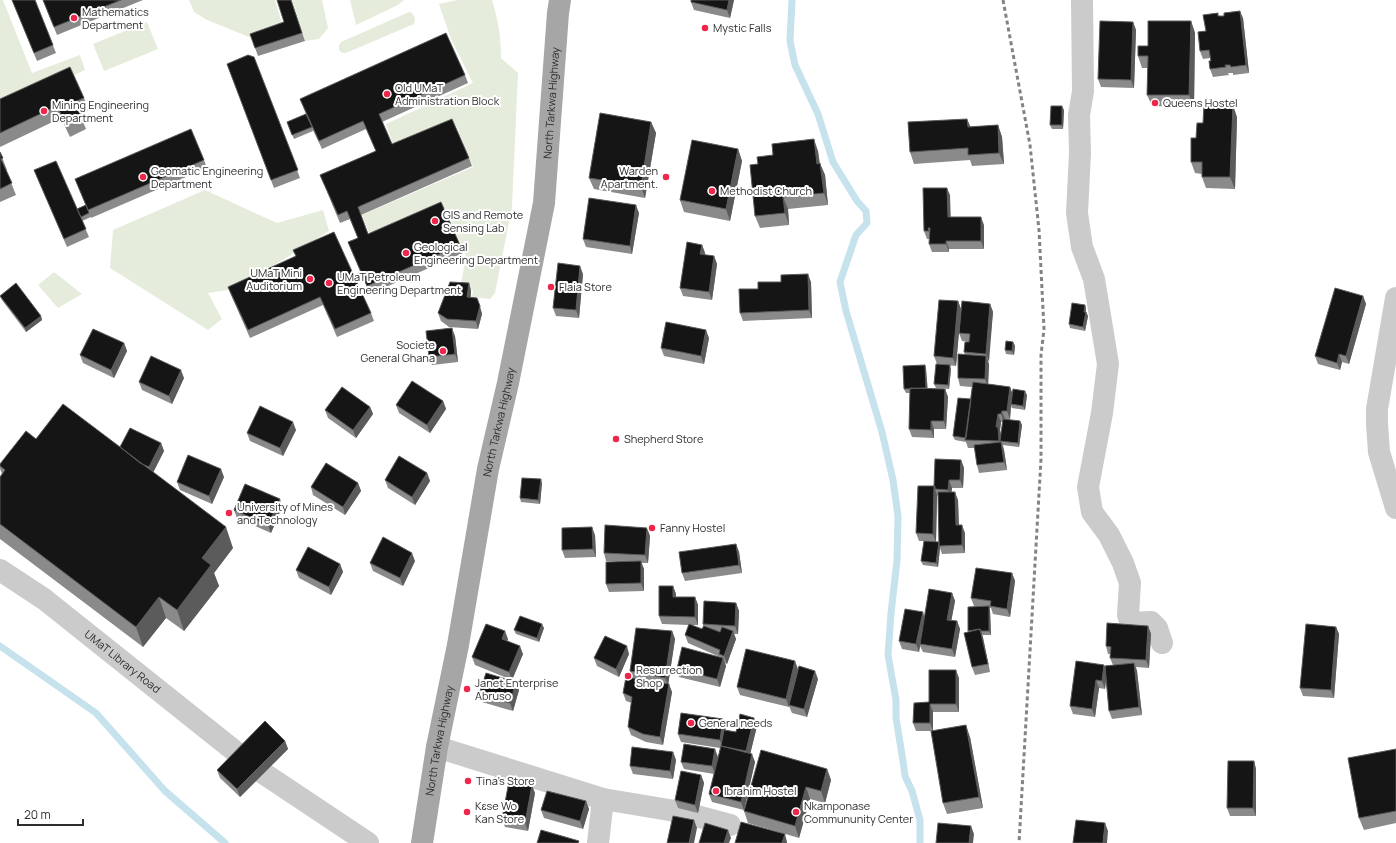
<svg xmlns="http://www.w3.org/2000/svg" width="1396" height="843" font-family="Manrope,sans-serif">
	<style>
		.green { fill: #e6ecdb }
		.lines { fill: none; stroke-linecap: round; stroke-linejoin: round }
		.stream { stroke: #c6e2ed; stroke-width: 7 }
		.minor { stroke: #cbcbcb; stroke-width: 22 }
		.major { stroke: #a6a6a6; stroke-width: 22 }
		.rail { stroke: #838383; stroke-width: 3; stroke-dasharray: 4 3; stroke-linecap: butt }
		.wall { fill: #8a8a8a; fill-rule: evenodd }
		.shaded-wall { fill: #5b5b5b }
		.building { fill: #151515; stroke: #5b5b5b }
		.poi-dot { fill: #ee274a; stroke: #fff; stroke-width: 1.5 }
		.labels { text-anchor: middle; stroke-width: 4; stroke-linejoin: round; paint-order: stroke }
		.poi-label { font-size: 11px; fill: #2e2e2e; stroke: #fff; text-anchor: start }
		.street-label { font-size: 11px; fill: #2e2e2e; stroke: #fff }
	</style>
	<rect width="100%" height="100%" fill="#fff"/>
	<path class="green" d="M0,0H3L32,73L80,55L85,70L0,110Z
		M189,0H275L284,30L254,39L207,20L194,12Z
		M292,0H322L328,28L319,39L305,41Z
		M350,0H404L398,5L356,25Z
		M457,0H492C498,19 501,38 501,58L518,73L512,207L495,293L490,299L472,297L473,290L460,289L466,256L445,208L372,240L362,215L473,167L456,125L395,150L386,124L473,83L451,39L439,4Z
		M409,12L412,13L415,18L414,24L346,53H342L339,50V46L341,42Z
		M147,22L158,49L104,71L93,44Z
		M205,190L277,223L323,210L329,231L267,270L228,290L208,293L222,319L208,330L110,268L113,230Z
		M54,272L82,294L58,308L38,285Z"/>
	<g class="lines">
		<path class="stream" d="M792,0L790,41L795,65L818,114L833,162L857,201L866,211L867,223L856,235L840,282L846,311L882,432L893,480L898,516L897,561L891,613L888,655L896,700V718L903,761L905,776L912,791L920,820V843
			M0,646L96,713L165,791L225,843"/>
		<g class="minor">
			<path d="M1082,0L1083,91L1079,115L1080,153L1077,213L1082,247L1094,279L1108,364L1102,413L1088,487L1092,512L1109,535L1123,563L1130,583L1128,615L1131,623L1151,622L1157,628L1162,643"/>
			<path d="M1396,298L1377,409V424L1379,452L1396,508"/>
			<path id="s1" d="M0,570L44,599L241,756"/>
			<path d="M437,747L603,799L681,812L730,825"/>
			<path d="M263,773L368,843"/>
			<path d="M598,843L603,799"/>
		</g>
		<path class="major" id="s2" d="M422,843L437,747L458,645L488,469L508,383L544,203L558,13L560,0"/>
		<path class="rail" d="M1003,0L1030,145L1039,230L1044,329L1041,355V459L1019,843"/>
	</g>
	<path class="wall" d="M12,0H35L56,53L37,61Z
		M43,0H143L57,35Z
		M291,0L305,41L258,56L250,34L284,22Z
		M691,0H734L730,18L694,10L691,2Z
		M1219,16L1243,18L1249,73L1233,75V73H1228L1229,75L1213,77L1210,69V58L1203,59L1200,51L1206,31Z
		M1191,21L1195,33L1194,107L1152,106L1147,95L1148,68H1142L1138,56L1148,46Z
		M1133,22L1136,30L1134,88L1101,87L1098,79Z
		M254,57L300,178L274,188L227,64Z
		M465,75L468,83L382,122L392,144L469,158L472,166L361,215L368,234L460,245L463,253L370,294L348,242L358,238L350,219L340,223L320,175L376,151L366,129L322,149L312,128L313,131L294,139L287,122L306,114L300,99Z
		M84,98L89,110L80,114L86,129L70,137L61,118L0,147V99Z
		M1064,110L1063,129H1052L1050,125Z
		M1237,117L1235,189L1206,188L1202,177V174L1195,173L1191,162L1196,138L1203,123Z
		M967,119L970,127L998,125L1002,137L1004,164L972,166L970,160L914,164L910,152Z
		M651,122L656,133L645,198L594,189L589,178Z
		M738,149L742,161L730,221L684,212L680,200Z
		M818,151L820,164L825,175L828,205L788,209L789,225L760,228L755,216L758,164Z
		M0,152L7,170H6L16,195L0,202Z
		M204,160L207,168L91,218V217L82,221L89,237L67,247L34,170L77,209L86,205L75,179Z
		M950,195V217L984,225V249H949V252H932L929,244L930,239H927L924,231Z
		M639,213L632,254L586,247L583,239Z
		M702,245L705,253L704,255L714,256L717,264L712,300L683,296L680,288Z
		M293,250L371,313L374,321L337,337L323,305L250,338L231,295L228,287L296,256Z
		M583,274L579,318L556,316L553,308Z
		M811,282L812,318L743,321L740,313L758,289Z
		M469,283L471,291V298L480,306L482,314L478,329L449,327L441,321L438,313Z
		M0,296L41,316L42,320L26,332L2,300Z
		M1363,296L1366,304L1349,364L1342,362L1340,370L1318,364L1315,356Z
		M958,301L961,309L956,366L937,364L934,356Z
		M990,304L993,312L988,362L989,364L988,384L1010,387L1012,393L1027,395L1025,410L1012,408L1011,406L1010,419H1005L1020,421L1022,425L1019,447L1003,445L1004,450L1007,470L979,473L977,465L975,448H968L966,442L955,440L953,436L971,399L972,387L960,386L958,378L965,355L964,352L969,342L962,341L959,333ZM1001,422H1003L1001,434L1000,430Z
		M1085,305L1086,309V312L1088,316L1085,331L1070,328L1069,324Z
		M455,336L458,362L432,365L429,357Z
		M709,338L704,364L664,356L661,348Z
		M1013,342L1015,346L1014,355L1006,354L1005,350Z
		M124,343L127,351L114,378L83,363L80,355Z
		M925,365L926,369L927,389H945L948,397L946,429H934V438L912,437L909,429L910,393H906L904,389Z
		M951,369L949,389L936,388L934,384Z
		M184,378L172,404L142,390L139,382Z
		M443,401L446,409L430,433L399,413L396,405Z
		M370,407L373,414L356,438L328,418L325,410Z
		M296,430L283,456L250,441L247,433Z
		M36,439L120,447L161,443L164,451L153,472L233,548L214,573L219,586L184,631L166,618L143,647L0,539V477L2,474L0,469V464Z
		M961,460L964,468L963,488H952L951,492L958,500L959,525L965,533V553L942,554L940,548L938,567L923,565L921,561L924,541H919L916,533L934,486ZM937,495L938,496L939,542H936Z
		M427,473L430,481L415,505L388,488L385,480Z
		M224,477L212,504L180,490L177,482Z
		M358,483L361,491L345,515L313,495L311,487Z
		M542,483L540,504L521,502L520,498Z
		M282,507L271,533L237,518L234,510Z
		M647,528L650,536L648,563H641L644,569V591L609,592L606,584L617,561H606L604,553Z
		M595,535L596,557L565,558L562,550Z
		M736,544L739,552L742,573L685,581L682,573Z
		M415,561L403,586L373,571L370,563Z
		M340,564L343,572L331,595L299,578L296,570Z
		M1012,573L1015,581L1010,617L993,614L991,608H989L990,610L991,635H982L990,672L975,675L972,667L969,632L977,606H974L971,598Z
		M673,586L676,594V597H695L698,605V625H691L702,629L703,626V624L736,603L739,611L738,634H734L736,639L727,664L725,663L726,666L720,687L679,677L677,669L720,657L688,643L685,635L689,625L662,624L659,616Z
		M952,593L955,601L951,621H957L960,629L955,657L923,652L920,646L919,652L902,649L899,641L924,617Z
		M1148,626L1151,634L1149,668L1136,667L1137,671L1142,715L1112,719L1109,711L1106,680L1105,689L1099,688L1095,717L1073,714L1070,706L1105,666L1113,665L1110,658V654H1108L1106,646Z
		M1336,627L1339,634L1334,698L1303,696L1300,688Z
		M544,628L539,642L516,634L514,630Z
		M672,631L675,639L668,684L672,692L663,745L646,742L631,735L628,727L632,703L626,701L623,693L633,678L630,671Z
		M508,639L507,641L523,654L512,680L475,665L472,657Z
		M629,654L619,677L597,666L594,658Z
		M798,669L792,693L818,679L807,717L792,713L789,706V707L740,695L737,687Z
		M959,678V712H933V731H916L913,723L929,702Z
		M516,682L519,690L513,711L482,702L479,694Z
		M754,718L757,726L750,754L755,762L744,810L712,802L709,794L714,774L684,769L681,762L718,757L720,748L681,742L678,734L726,727V730L736,732Z
		M970,737L983,808L947,814L943,803Z
		M285,741L288,749L240,797L220,778L217,770Z
		M1396,749V823L1364,830L1359,818Z
		M673,752L676,760L673,779L633,774L630,766Z
		M1254,761L1256,769V816H1230L1227,808Z
		M827,769L831,780L825,803L810,799L799,838L748,823L744,811Z
		M701,775L704,783L698,813L678,808L675,800Z
		M535,793L528,831L505,827L502,819Z
		M586,801L589,809L583,829L544,818L541,810Z"/>
	<path class="shaded-wall" d="M729,0H734L730,18L727,10Z
		M1240,11L1243,18L1249,73L1246,65Z
		M1191,21L1195,33L1194,107L1189,95Z
		M1133,22L1136,30L1134,88L1131,80Z
		M1233,105L1237,117L1235,189L1230,177Z
		M1062,106L1064,110L1063,129L1062,125Z
		M967,119L972,130L968,127Z
		M651,122L656,133L645,198L641,186Z
		M998,125L1002,137L1004,164L999,153Z
		M814,139L818,151L821,176L817,164Z
		M738,149L742,161L730,221L726,209Z
		M820,163L825,175L828,205L824,193Z
		M947,188L950,195L951,225L948,217Z
		M783,197L788,209L789,225L785,213Z
		M636,205L639,213L632,254L630,246Z
		M981,217L984,225V249L981,241Z
		M946,241L949,249V252L946,244Z
		M702,245L705,253L703,262L700,254Z
		M714,256L717,264L712,300L709,292Z
		M580,266L583,274L579,318L576,310Z
		M808,274L811,282L812,318L809,310Z
		M469,283L471,291L470,305L467,297Z
		M1363,296L1366,304L1349,364L1346,356Z
		M477,298L482,314L478,329L476,321Z
		M958,301L961,309L956,366L953,358Z
		M990,304L993,312L989,362L986,354Z
		M1085,305L1086,309L1085,316L1084,312Z
		M1086,312L1088,316L1085,331L1083,327Z
		M41,316L42,320L26,332L25,328Z
		M452,328L455,336L458,362L455,354Z
		M706,330L709,338L704,364L701,356Z
		M1013,342L1015,346L1014,355L1012,351Z
		M124,343L127,351L114,378L111,370Z
		M1339,354L1342,362L1340,370L1337,363Z
		M986,356L989,364L988,387L985,379Z
		M925,365L926,369L928,392L926,388Z
		M950,365L951,369L949,389L948,385Z
		M181,370L184,378L172,404L169,396Z
		M1010,387L1013,395L1011,404V406L1010,419L1007,411Z
		M945,389L948,397L946,429L944,421Z
		M1025,391L1027,395L1025,410L1023,406Z
		M443,401L446,409L430,433L427,425Z
		M370,407L373,414L356,438L353,430Z
		M1002,411L1005,419L1004,422L1001,414Z
		M998,414L1001,422L1000,430L1001,435L1000,441L1002,445L1001,442L1004,450L1007,470L1004,462L1002,449L999,441L996,427Z
		M931,421L934,429V438L931,430Z
		M1020,421L1022,425L1019,447L1018,443Z
		M293,422L296,430L283,456L280,448Z
		M161,443L164,451L152,475L149,467Z
		M961,460L964,468L963,488L960,480Z
		M221,469L224,477L212,504L209,496Z
		M427,473L430,481L415,505L412,497Z
		M541,479L542,483L540,504L538,500Z
		M949,480L952,488L951,498L948,490Z
		M358,483L361,491L345,515L343,507Z
		M934,486L937,495L936,542L933,534Z
		M955,492L958,500L959,533L956,525Z
		M280,499L282,507L271,533L268,525Z
		M962,525L965,533V553L962,545Z
		M226,527L233,548L214,573L219,586L184,631L177,610L202,558Z
		M592,527L595,535L596,557L593,549Z
		M647,528L650,536L648,563L645,555Z
		M939,542L940,548L938,567L936,563Z
		M736,544L739,552L742,573L739,565Z
		M412,553L415,561L403,586L400,578Z
		M641,561L644,569V591L641,583Z
		M340,564L343,572L331,595L329,587Z
		M1012,573L1015,581L1010,617L1007,609Z
		M673,586L676,594L675,605L673,597Z
		M952,593L955,601L950,628L947,620Z
		M159,597L166,618L143,647L136,627Z
		M695,597L698,605V625L695,617Z
		M736,603L739,611L738,634L735,626Z
		M989,606L990,610L991,635L989,631Z
		M923,612L925,620L920,644V646L919,652L916,644Z
		M957,621L960,629L955,657L952,649Z
		M542,624L544,628L539,642L537,638Z
		M1148,626L1151,634L1149,668L1146,660Z
		M1336,627L1339,634L1334,698L1331,690Z
		M980,629L983,637L990,672L988,664Z
		M505,631L508,639L505,647L502,639Z
		M672,631L675,639L668,686L665,678Z
		M733,631L736,639L727,664L724,656Z
		M520,646L523,654L512,680L509,672Z
		M627,646L629,654L619,677L616,669Z
		M723,658L726,666L720,687L717,679Z
		M795,661L798,669L789,707L786,699Z
		M1134,663L1137,671L1142,715L1139,707Z
		M1104,665L1107,672L1105,689L1102,681Z
		M956,670L959,678V712L956,704Z
		M815,671L818,679L807,717L804,709Z
		M1096,680L1099,688L1095,717L1092,709Z
		M516,682L519,690L513,711L510,703Z
		M669,684L672,692L663,745L660,737Z
		M930,704L933,712V731L930,723Z
		M754,718L757,726L749,759L746,751Z
		M723,719L726,727L723,746H722L720,740Z
		M966,725L970,737L983,808L979,797Z
		M285,741L288,749L240,797L237,789Z
		M715,749L718,757L715,774L712,766Z
		M673,752L676,760L673,779L670,771Z
		M752,754L755,762L744,810L741,802Z
		M1254,761L1256,769V816L1253,808Z
		M827,769L831,780L825,803L821,791Z
		M701,775L704,783L698,813L695,805Z
		M532,785L535,793L528,831L525,823Z
		M806,787L810,799L799,838L795,826Z
		M586,801L589,809L583,829L580,821Z
		M694,820L697,828L694,843H689Z
		M1105,823L1108,831L1107,843H1103Z
		M971,826L974,834L973,843H969Z
		M728,830L731,838L729,843H724Z
		M785,834L787,842V843H782Z"/>
	<path class="building" d="M12,0H35L53,45L34,53Z
		M43,0H121L54,27Z
		M277,0H291L302,33L255,48L250,34L284,22Z
		M691,0H729L727,10L691,2Z
		M1240,11L1246,65L1231,67L1230,65H1225L1226,67L1210,69L1209,61H1211L1209,50L1200,51L1198,32L1206,31L1203,15L1218,13V16H1224V13Z
		M1100,21L1133,22L1131,80L1098,79Z
		M1148,21H1191L1189,95H1147L1148,56H1138V46H1148Z
		M446,33L465,75L379,114L392,144L452,119L469,158L358,207L368,234L441,202L460,245L367,286L348,242L358,238L347,211L338,215L320,175L376,151L363,121L319,141L300,99Z
		M248,55L254,57L298,170L271,180L227,64Z
		M70,67L84,98L74,102L82,117L66,125L57,106L0,133V99Z
		M1204,104L1233,105L1230,177H1202V162H1191V138H1196L1197,123H1203Z
		M1051,106H1062V125H1050Z
		M600,113L651,122L641,186L589,178Z
		M306,114L312,127L292,135L287,122Z
		M967,119L968,127L998,125L999,153L968,155V148L910,152L908,122Z
		M191,129L204,160L88,210L75,179Z
		M814,139L817,164L820,163L824,193L783,197L785,213L755,216L750,165L758,164L757,157L773,155L772,144Z
		M692,140L738,149L726,209L680,200Z
		M0,152L3,158L1,159L12,183L0,189Z
		M56,161L86,229L64,239L34,170Z
		M923,188H947L948,217H981V241H946V244H929L930,228H928L929,231H924Z
		M589,198L636,205L630,246L583,239Z
		M86,205L89,213L81,217L77,209Z
		M334,232L371,313L335,329L320,297L248,330L228,287L296,256L293,250Z
		M687,242L702,245L700,254L714,256L709,292L680,288Z
		M558,263L580,266L576,310L553,308Z
		M808,274L809,310L740,313L739,289H758V282H781V275Z
		M450,282L469,283L467,297L477,298L480,306L476,321L447,319L438,313Z
		M16,283L41,316L25,328L0,296Z
		M1335,288L1363,296L1346,356L1339,354L1337,363L1315,356Z
		M939,300L958,301L953,358L934,356Z
		M962,301L990,304L986,354L964,352L965,342H969L970,334L959,333Z
		M1072,303L1085,305L1084,312H1086L1083,327L1069,324Z
		M666,322L706,330L701,356L661,348Z
		M452,328L455,354L429,357L426,331Z
		M93,329L124,343L111,370L80,355Z
		M1006,341L1013,342L1012,351L1005,350Z
		M958,354L986,356L985,379L958,378Z
		M151,356L181,370L169,396L139,382Z
		M936,364L950,365L948,385L934,384Z
		M925,365L926,388L904,389L903,366Z
		M412,381L443,401L427,425L396,405Z
		M973,382L1010,387L1007,411H1002L1001,414H998L996,427H998L999,441L965,440Z
		M342,387L370,407L353,430L325,410Z
		M910,388L945,389L944,421H931V430L909,429Z
		M1013,389L1025,391L1023,406L1011,404Z
		M958,398L971,399L966,438L953,436Z
		M63,404L226,527L202,558L211,565L177,610L159,597L136,627L0,524V477L5,470L0,466V464L26,431L36,439Z
		M260,406L293,422L280,448L247,433Z
		M1003,419L1020,421L1018,443L1000,441Z
		M130,428L161,443L149,467L140,463L120,447Z
		M1001,442L1004,462L977,465L974,445Z
		M188,455L221,469L209,496L177,482Z
		M399,456L427,473L412,497L385,480Z
		M935,459L961,460L960,480H949L948,490L935,489V486H934Z
		M326,463L358,483L343,507L311,487Z
		M522,478L541,479L538,500L520,498Z
		M245,484L280,499L268,525L234,510Z
		M918,486H934L933,534L916,533Z
		M938,492H955L956,525H962V545L939,546Z
		M605,525L647,528L645,555L604,553Z
		M592,527L593,549L562,550V528Z
		M383,537L412,553L400,578L370,563Z
		M924,541L939,542L936,563L921,561Z
		M736,544L739,565L682,573L679,552Z
		M308,547L340,564L329,587L296,570Z
		M641,561V583L606,584V562Z
		M976,568L1012,573L1007,609L990,606L991,601L971,598Z
		M659,586H673V597H695V617L659,616Z
		M929,589L952,593L947,620L957,621L952,649L920,644Z
		M704,601L736,603L735,626L703,624Z
		M989,606V631H980V629L968,631V607Z
		M905,609L923,612L916,644L899,641Z
		M520,616L542,624L537,638L514,630Z
		M1107,623L1148,626L1146,660L1110,658L1111,647L1106,646Z
		M486,624L505,631L502,639L520,646L509,672L472,657Z
		M689,624L702,629L704,626L720,632L722,627L733,631L724,656L719,654L720,650L685,635Z
		M1306,624L1336,627L1331,690L1300,688Z
		M636,628L672,631L665,678L630,671Z
		M980,629L988,664L972,667L964,633Z
		M605,636L627,646L616,669L594,658Z
		M682,647L723,658L717,679L677,669Z
		M746,649L795,661L786,699L737,687Z
		M1076,661L1104,665L1102,681L1096,680L1092,709L1070,706Z
		M1134,663L1139,707L1109,711L1105,666Z
		M799,666L815,671L804,709L789,705Z
		M929,670H956V704H930V723H913L914,703L929,702Z
		M486,673L516,682L510,703L479,694Z
		M626,677L669,684L660,737L643,734L628,727L632,697L623,693Z
		M681,713L723,719L720,740L678,734Z
		M740,714L754,718L746,751L721,746L724,730L736,732Z
		M265,721L285,741L237,789L217,770Z
		M966,725L979,797L943,803L931,731Z
		M684,744L715,749L712,766L681,762Z
		M721,746L752,754L741,802L709,794Z
		M632,747L673,752L670,771L630,766Z
		M1396,749V811L1359,818L1348,758Z
		M761,750L827,769L821,791L806,787L795,826L744,811Z
		M1228,761H1254L1253,808H1227Z
		M681,771L701,775L695,805L675,800Z
		M509,781L532,785L525,823L502,819Z
		M547,791L586,801L580,821L541,810Z
		M673,816L694,820L689,843H667Z
		M1076,820L1105,823L1103,843H1073Z
		M741,822L785,834L782,843H735Z
		M705,823L728,830L724,843H699Z
		M938,823L971,826L969,843H936Z
		M541,830L579,841L578,843H537Z"/>
	<g class="poi-dot">
		<circle cx="74" cy="18" r="4"/>
		<circle cx="705" cy="28" r="4"/>
		<circle cx="387" cy="94" r="4"/>
		<circle cx="1155" cy="103" r="4"/>
		<circle cx="44" cy="111" r="4"/>
		<circle cx="143" cy="177" r="4"/>
		<circle cx="666" cy="177" r="4"/>
		<circle cx="712" cy="191" r="4"/>
		<circle cx="435" cy="221" r="4"/>
		<circle cx="406" cy="253" r="4"/>
		<circle cx="310" cy="279" r="4"/>
		<circle cx="329" cy="283" r="4"/>
		<circle cx="551" cy="287" r="4"/>
		<circle cx="443" cy="351" r="4"/>
		<circle cx="616" cy="439" r="4"/>
		<circle cx="229" cy="513" r="4"/>
		<circle cx="652" cy="528" r="4"/>
		<circle cx="628" cy="676" r="4"/>
		<circle cx="467" cy="689" r="4"/>
		<circle cx="691" cy="723" r="4"/>
		<circle cx="468" cy="781" r="4"/>
		<circle cx="716" cy="791" r="4"/>
		<circle cx="467" cy="812" r="4"/>
		<circle cx="796" cy="812" r="4"/>
	</g>
	<g class="labels">
		<g class="poi-label">
			<text x="82" y="16">Mathematics<tspan x="82" dy="13">Department</tspan></text>
			<text x="713" y="32">Mystic Falls</text>
			<text x="395" y="92">Old UMaT<tspan x="395" dy="13">Administration Block</tspan></text>
			<text x="1163" y="107">Queens Hostel</text>
			<text x="52" y="109">Mining Engineering<tspan x="52" dy="13">Department</tspan></text>
			<text x="151" y="175">Geomatic Engineering<tspan x="151" dy="13">Department</tspan></text>
			<text x="658" y="175" text-anchor="end">Warden<tspan x="658" dy="13">Apartment.</tspan></text>
			<text x="720" y="195">Methodist Church</text>
			<text x="443" y="219">GIS and Remote<tspan x="443" dy="13">Sensing Lab</tspan></text>
			<text x="414" y="251">Geological<tspan x="414" dy="13">Engineering Department</tspan></text>
			<text x="302" y="277" text-anchor="end">UMaT Mini<tspan x="302" dy="13">Auditorium</tspan></text>
			<text x="337" y="281">UMaT Petroleum<tspan x="337" dy="13">Engineering Department</tspan></text>
			<text x="559" y="291">Flaia Store</text>
			<text x="435" y="349" text-anchor="end">Societe<tspan x="435" dy="13">General Ghana</tspan></text>
			<text x="624" y="443">Shepherd Store</text>
			<text x="237" y="511">University of Mines<tspan x="237" dy="13">and Technology</tspan></text>
			<text x="660" y="532">Fanny Hostel</text>
			<text x="636" y="674">Resurrection<tspan x="636" dy="13">Shop</tspan></text>
			<text x="475" y="687">Janet Enterprise<tspan x="475" dy="13">Abruso</tspan></text>
			<text x="699" y="727">General needs</text>
			<text x="476" y="785">Tina's Store</text>
			<text x="724" y="795">Ibrahim Hostel</text>
			<text x="475" y="810">Kɛse Wo<tspan x="475" dy="13">Kan Store</tspan></text>
			<text x="804" y="810">Nkamponase<tspan x="804" dy="13">Commununity Center</tspan></text>
		</g>
		<g class="street-label">
			<text dy="4" stroke="none"><textPath href="#s2" startOffset="752">North Tarkwa Highway</textPath></text>
			<text dy="4" stroke="none"><textPath href="#s2" startOffset="428">North Tarkwa Highway</textPath></text>
			<text dy="4" stroke="none"><textPath href="#s1" startOffset="153">UMaT Library Road</textPath></text>
			<text dy="4" stroke="none"><textPath href="#s2" startOffset="104">North Tarkwa Highway</textPath></text>
		</g>
	</g>
	<path d="M18 819v6h65v-6" fill="none" stroke="#2e2e2e" stroke-width="2"/>
	<text x="24" y="819" font-size="12" fill="#2e2e2e" stroke="#ffffff" stroke-width="3" paint-order="stroke">20 m</text>
</svg>
